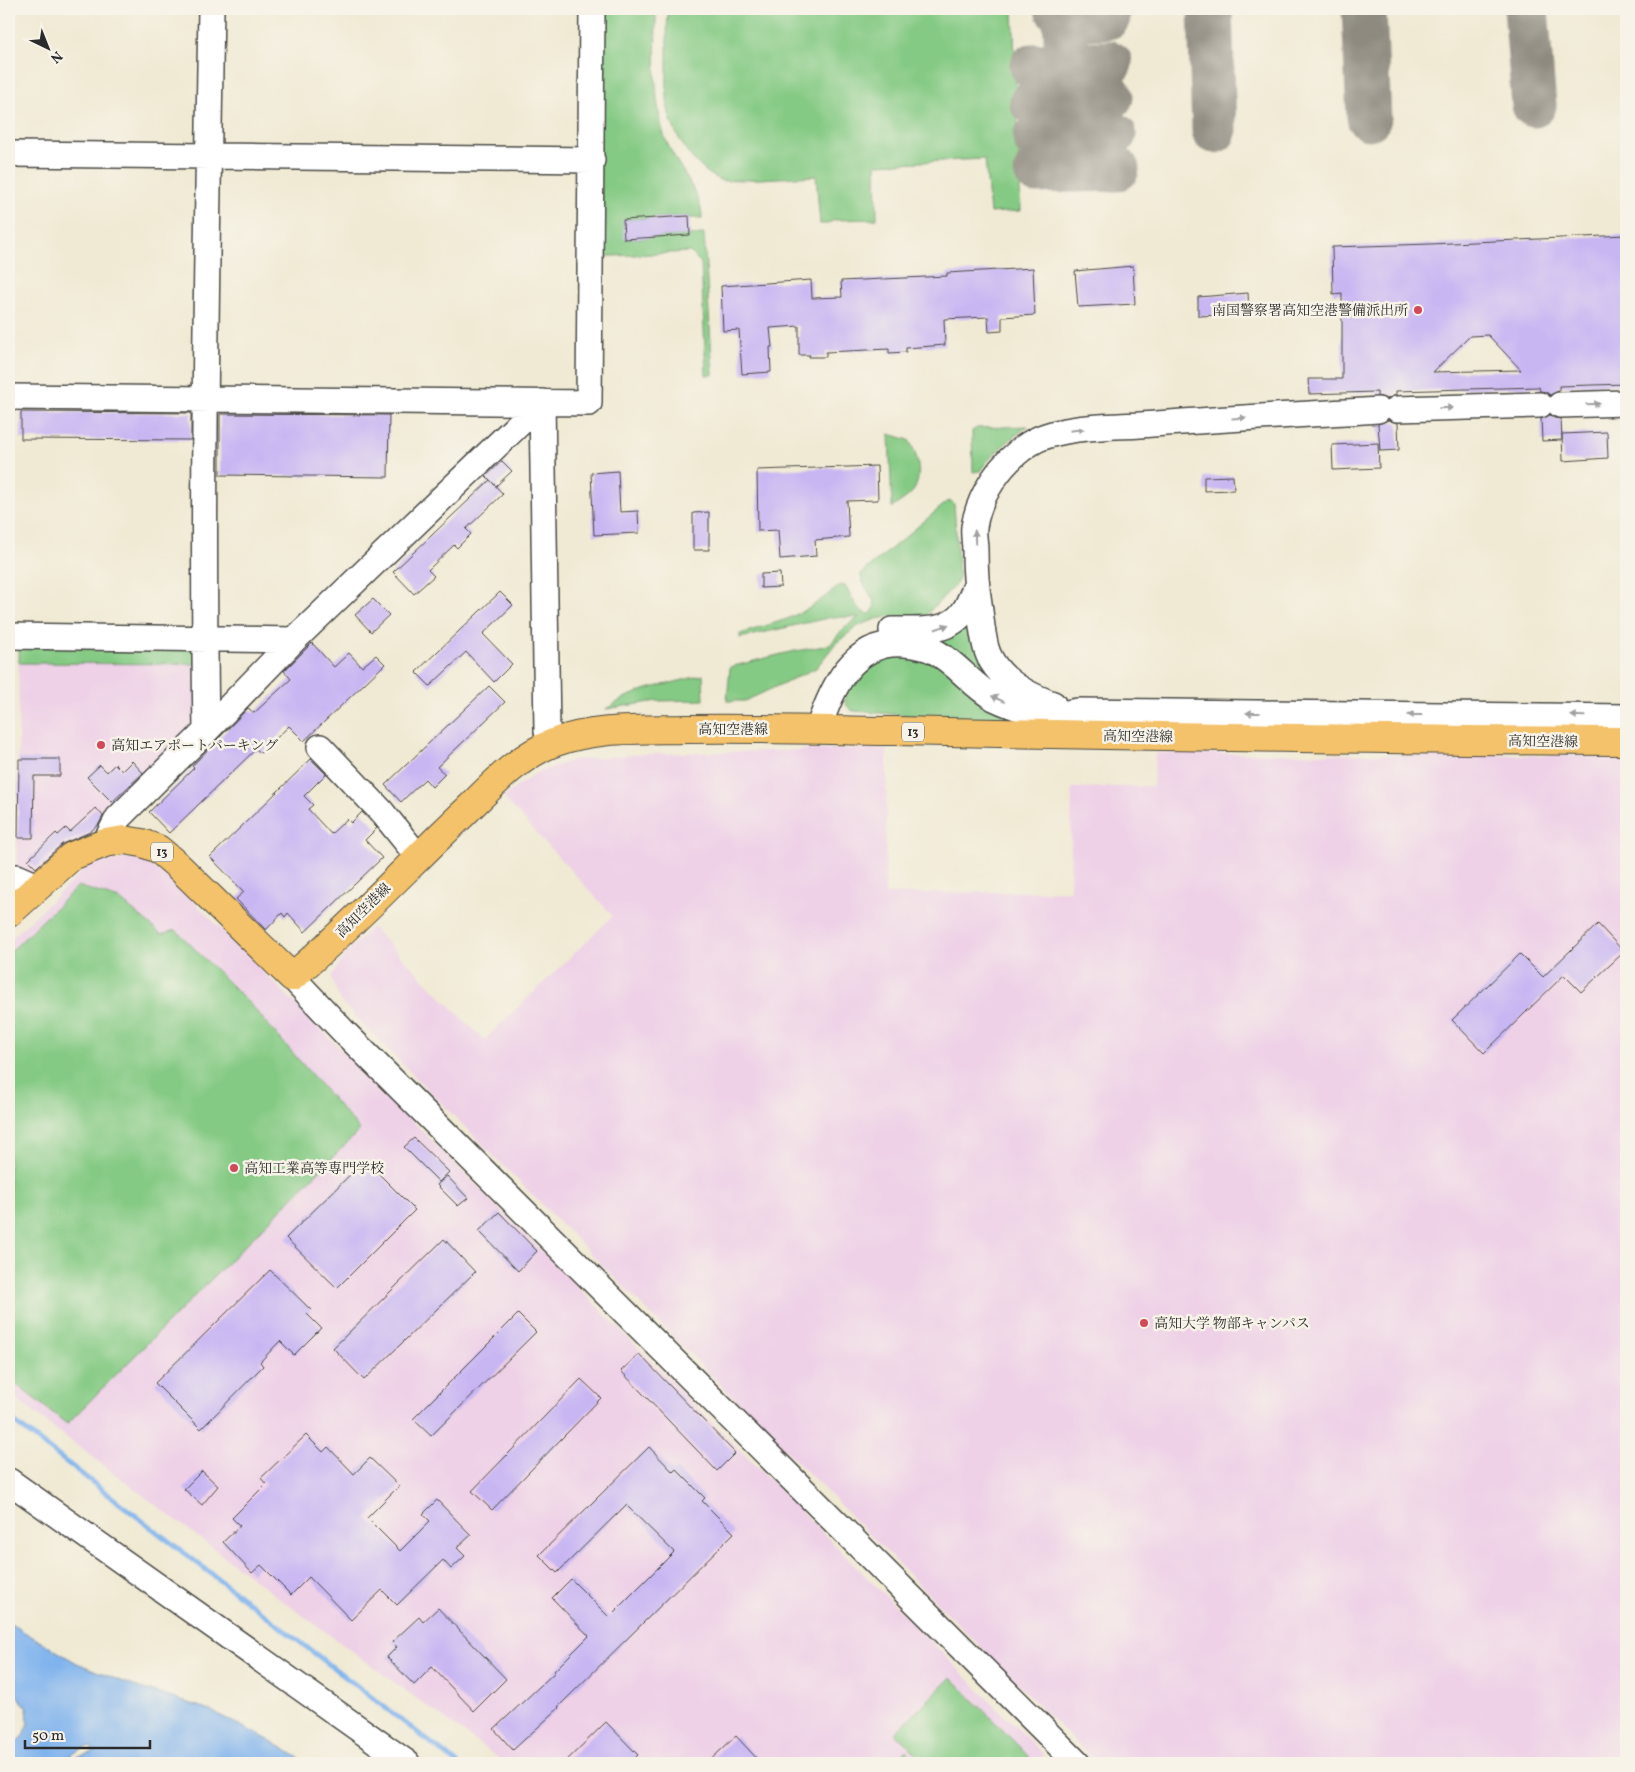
<svg xmlns="http://www.w3.org/2000/svg" width="1635" height="1772" font-family="Vollkorn,'Noto Serif JP',serif">
	<style>
		.built { fill: #eed0e7 }
		.green { fill: #85ca84; stroke: #587a58 }
		.water { fill: #80b3ed; stroke: #566f8c }
		.lines { fill: none; stroke-linecap: round; stroke-linejoin: round }
		.stream { stroke: #80b3ed; stroke-width: 5 }
		.taxiway { stroke: #8e8a80; stroke-width: 45 }
		.building { fill: #c8b6f3; fill-rule: evenodd }
		.minor-casing { stroke: #494844; stroke-width: 28 }
		.major-casing { stroke: #494844; stroke-width: 30 }
		.minor { stroke: #fff; stroke-width: 25 }
		.major { stroke: #f3c26a; stroke-width: 28 }
		.oneway { fill: #a0a0a0 }
		.poi-dot { fill: #d1495b; stroke: #f7f3e8; stroke-width: 2 }
		.labels { text-anchor: middle; stroke-width: 5; stroke-linejoin: round; paint-order: stroke }
		.shield { fill: #f7f3e8; stroke: #686764; stroke-width: 1 }
		.shield-label { font-size: 12px; font-weight: bold; fill: #2b2b2b }
		.poi-label { font-size: 14px; fill: #2b2b2b; stroke: #f7f3e8; text-anchor: start }
		.street-label { font-size: 14px; fill: #2b2b2b; stroke: #f7f3e8 }
	</style>
	<rect width="100%" height="100%" fill="#f7f3e8"/>
	<filter id="ink" filterUnits="userSpaceOnUse"><feTurbulence type="fractalNoise" baseFrequency=".02" numOctaves="2"/><feDisplacementMap in="SourceGraphic" scale="10" xChannelSelector="R" yChannelSelector="G"/><feConvolveMatrix kernelMatrix="1 2 1 2 8 2 1 2 1" color-interpolation-filters="sRGB"/></filter>
	<filter id="wash" filterUnits="userSpaceOnUse"><feTurbulence type="fractalNoise" baseFrequency=".0096" numOctaves="4" result="noise"/><feDisplacementMap in="SourceGraphic" scale="20" xChannelSelector="R" yChannelSelector="G"/><feGaussianBlur stdDeviation="1.12" result="paint"/><feColorMatrix in="noise" values="0 0 0 0 0 0 0 0 0 0 0 0 0 0 0 0 0 1.4 0 .05"/><feComposite in="paint" operator="in"/></filter>
	<g filter="url(#wash)">
		<rect width="100%" height="100%" fill="#f0ead4"/>
		<path class="built" d="M19,644L197,645L196,730L50,876L17,873Z
			M887,748L885,894L1070,891L1072,788L1153,786L1155,753L1626,756V1763H1096L340,1001L331,977L345,954L372,927L484,1040L613,916L503,797L536,773L573,760L646,754Z
			M136,857L171,879L1044,1755L1036,1763H505L287,1604L9,1394V941L90,864Z"/>
		<path class="green" d="M599,9H656C656,50 652,94 664,135C671,158 703,195 702,218H689V216L624,220L625,239L704,234L713,375H706L701,263L690,252L595,257Z
			M668,9H1013L1021,211L990,213L985,159L876,164L877,219L834,220L828,224H820L816,176L722,181C695,169 674,138 668,109C666,96 667,81 667,67C667,47 667,28 668,9Z
			M1028,426C1010,440 993,452 980,471L973,472L972,431L977,428Z
			M889,434L909,440C917,454 923,474 914,490C909,497 898,503 892,508Z
			M951,501L954,504L959,578L957,583L926,615L917,618L892,616L876,619L858,626L836,643L816,668L745,701H727L730,667L790,652L830,645L842,630L859,617H832L740,638V634L787,619L808,609L841,585L845,586C851,595 858,614 870,614C884,601 860,588 861,574L947,502Z
			M972,617L1006,695L918,634Z
			M19,644L197,645V664L19,663Z
			M904,653L941,665L1047,719L980,721L853,711C828,697 867,666 881,658C888,654 897,654 904,653Z
			M703,675L704,700L657,701L606,709L626,697L647,689Z
			M78,886L119,899L161,934L176,930L250,1004L360,1130L67,1424L9,1379V953Z
			M951,1677L1033,1761L1030,1763H926L895,1733Z
			M906,1750L919,1763H893Z"/>
		<path class="water" d="M9,1623L77,1663L128,1684L207,1709L271,1741L307,1763H70L76,1757L93,1752L91,1747C78,1748 77,1753 66,1758C48,1765 28,1763 9,1763V1747L24,1736L28,1723L27,1707L12,1690L9,1689Z"/>
		<g class="lines">
			<path class="stream" d="M9,1418L457,1763"/>
			<path class="taxiway" d="M1057,9L1065,19L1073,170
				M1210,9L1214,131
				M1364,9L1369,118
				M1526,9L1534,105
				M1065,19L1108,17
				M1032,66L1110,63
				M1032,102L1111,97
				M1035,138L1114,134
				M1036,171L1117,169"/>
		</g>
		<g id="blocks">
			<path class="building" d="M689,216L690,235L624,239L623,220Z
				M1626,235V384L1559,386V391L1550,395L1546,392L1540,391L1539,387L1396,391V395L1387,399L1377,396V392L1309,394L1308,379H1342V293L1333,294L1332,247L1430,244ZM1488,335L1521,370L1433,372L1470,336Z
				M1133,266L1135,304L1078,307L1075,271Z
				M1033,268L1035,315L1002,317V331L989,332L988,317L944,319L945,345L906,348V352L889,353V349L826,352V357H809L810,355H799V326L770,328L772,347H770L771,372L742,374L739,330L723,331L721,286L811,280L812,298L842,297L841,281L947,276V273Z
				M1248,293L1249,314L1198,316V297Z
				M21,412L191,413V440L21,439Z
				M220,414L389,415L388,477L220,475Z
				M1550,415L1554,418L1561,419L1562,440L1542,441L1541,419Z
				M1388,420L1398,423L1399,450L1380,451L1378,424Z
				M1607,432L1608,458L1563,461L1562,434Z
				M1378,443L1379,468L1333,470L1332,445Z
				M502,461L512,471L496,486L486,476Z
				M877,466L878,500L847,501L849,537L815,540L816,556L780,559L778,530L758,531L757,470Z
				M618,471L620,512L638,511L639,533L594,535L591,473Z
				M1233,476L1234,490L1204,491V477Z
				M490,480L503,494L466,529L471,534L457,548L454,545L428,570L434,576L414,594L393,572Z
				M709,512V550H693V513Z
				M780,573L781,587L761,588V574Z
				M500,592L513,605L483,634L512,664L494,682L466,652L430,686L416,672Z
				M373,599L389,615L371,632L355,615Z
				M312,643L334,667L349,653L362,667L376,655L385,664L304,741L289,726L261,753L256,749L169,833L149,812L194,768L192,766L248,708L254,713L291,679L284,671Z
				M489,686L505,702L437,767L445,774L432,787L425,779L401,802L385,785Z
				M19,759H60V776H34L33,838H18Z
				M311,759L326,774L304,796L313,805L308,809L331,834L347,819L351,823L362,812L377,828L365,840L382,858L305,932L288,913L285,917L282,913L266,930L236,899L244,892L210,857Z
				M132,761L143,773L112,802L87,777L100,765L107,772L115,764L122,771Z
				M96,808L103,816L99,824L90,832L62,844L36,868L28,860L56,833L58,835L66,828L70,832Z
				M1598,924L1624,952L1581,992L1564,975L1484,1053L1452,1020L1520,954L1543,977Z
				M414,1138L449,1172L439,1182L404,1147Z
				M365,1160L415,1210L337,1288L286,1238Z
				M447,1176L468,1198L458,1206L437,1185Z
				M499,1212L537,1251L518,1271L479,1231Z
				M444,1239L475,1272L364,1380L333,1348Z
				M270,1270L311,1310L307,1314L321,1328L294,1355L280,1341L260,1362L263,1366L201,1429L155,1383Z
				M518,1314L536,1332L431,1436L413,1419Z
				M639,1354L735,1453L717,1471L621,1371Z
				M581,1379L601,1398L492,1510L472,1491Z
				M306,1435L323,1452L328,1447L354,1474L370,1458L399,1486L367,1518L400,1551L430,1521L423,1514L437,1500L471,1535L457,1548L465,1556L451,1569L443,1560L397,1605L382,1590L351,1620L309,1577L291,1595L261,1565L252,1573L223,1542L240,1526L232,1518L266,1484L261,1478Z
				M649,1447L673,1472L676,1469L705,1498L702,1501L734,1533L558,1707L559,1708L513,1750L494,1729L555,1672L554,1671L589,1636L552,1598L571,1579L609,1617L674,1552L626,1505L557,1573L539,1555Z
				M202,1471L218,1486L202,1505L184,1489Z
				M438,1608L506,1679L474,1711L432,1667L414,1685L387,1657L397,1647L392,1642L419,1617L423,1622Z
				M606,1722L638,1755L630,1763H564Z
				M736,1736L761,1763H707Z"/>
		</g>
	</g>
	<g filter="url(#ink)">
		<use href="#blocks" fill-opacity="0" stroke="#494844" stroke-width="1"/>
		<g class="lines">
			<g class="minor-casing">
				<path id="minor" d="M9,154L592,160
					M9,397L589,403L592,9
					M542,402L547,731L550,744
					M1560,405L1626,403
					M1397,409L1540,405
					M892,630C917,629 948,635 964,611C969,604 972,594 976,586
					M9,636L294,640
					M1053,704C1025,694 995,678 986,648C982,633 981,617 979,603C976,585 975,568 975,550C975,543 973,534 974,527C979,495 1001,462 1029,444C1055,426 1109,427 1140,425C1219,419 1298,415 1378,410
					M818,730C831,689 853,639 905,644C915,645 925,646 934,651C957,663 972,686 994,698C1011,706 1031,713 1049,714C1059,715 1070,712 1079,711L1626,717
					M206,731C202,490 207,249 211,9
					M320,747L382,812L412,849L419,854
					M105,843L118,818L206,731L294,640L542,402
					M9,877H17L38,886
					M292,977L343,1031L1077,1763
					M9,1481L407,1763"/>
			</g>
			<g class="major-casing">
				<path id="major" d="M9,913L72,856L105,843L124,840L142,843L158,849L177,865L292,977C352,926 406,868 463,814C490,788 517,757 553,743C594,727 643,730 687,729C757,728 826,730 895,731C1139,736 1383,740 1626,741"/>
			</g>
			<use href="#minor" class="minor"/>
			<use href="#major" class="major"/>
		</g>
		<defs><path id="oneway-solid" d="M-6-.8H1V-3.2L6.5 0L1 3.2V.8H-6Z" transform="scale(1.25)"/></defs>
		<g class="oneway">
			<use href="#oneway-solid" transform="translate(1593 404) rotate(-1)"/>
			<use href="#oneway-solid" transform="translate(1446 408) rotate(-1)"/>
			<use href="#oneway-solid" transform="translate(1239 418) rotate(-3)"/>
			<use href="#oneway-solid" transform="translate(1077 430) rotate(-6)"/>
			<use href="#oneway-solid" transform="translate(975 537) rotate(-92)"/>
			<use href="#oneway-solid" transform="translate(942 627) rotate(-19)"/>
			<use href="#oneway-solid" transform="translate(998 699) rotate(-155)"/>
			<use href="#oneway-solid" transform="translate(1253 713) rotate(-180)"/>
			<use href="#oneway-solid" transform="translate(1415 715) rotate(-180)"/>
			<use href="#oneway-solid" transform="translate(1578 716) rotate(-179)"/>
		</g>
	</g>
	<g class="poi-dot">
		<circle cx="1418" cy="310" r="5"/>
		<circle cx="101" cy="745" r="5"/>
		<circle cx="234" cy="1168" r="5"/>
		<circle cx="1144" cy="1323" r="5"/>
	</g>
	<g class="labels">
		<g class="shield">
			<rect x="902" y="722.5" width="22" height="19" rx="4"/>
			<rect x="151" y="842.5" width="22" height="19" rx="4"/>
		</g>
		<g class="shield-label">
			<text x="913" y="736">13</text>
			<text x="162" y="856">13</text>
		</g>
		<g class="poi-label">
			<text x="1408" y="315" text-anchor="end">南国警察署高知空港警備派出所</text>
			<text x="111" y="750">高知エアポートパーキング</text>
			<text x="244" y="1173">高知工業高等専門学校</text>
			<text x="1154" y="1328">高知大学 物部キャンパス</text>
		</g>
		<g class="street-label">
			<text x="733" y="734">高知空港線</text>
			<text transform="translate(1138 736) rotate(1)" y="5">高知空港線</text>
			<text transform="translate(1543 741) rotate(1)" y="5">高知空港線</text>
			<text transform="translate(363 910) rotate(-45)" y="5">高知空港線</text>
		</g>
	</g>
	<rect width="1635" height="1772" fill="none" stroke="#f7f3e8" stroke-width="30"/>
	<g transform="translate(48 48) rotate(137)" stroke="#f7f3e8" stroke-width="4" paint-order="stroke">
	<path d="M0-4L9 19L0 12L-9 19Z" fill="#2b2b2b"/>
	<text y="-8" font-size="14" font-weight="bold" text-anchor="middle" fill="#2b2b2b">N</text>
	</g>
	<path d="M25 1740v8h125v-8" fill="none" stroke="#2b2b2b" stroke-width="2.5"/>
	<text x="32" y="1740" font-size="15" fill="#2b2b2b" stroke="#f7f3e8" stroke-width="4" paint-order="stroke">50 m</text>
</svg>
